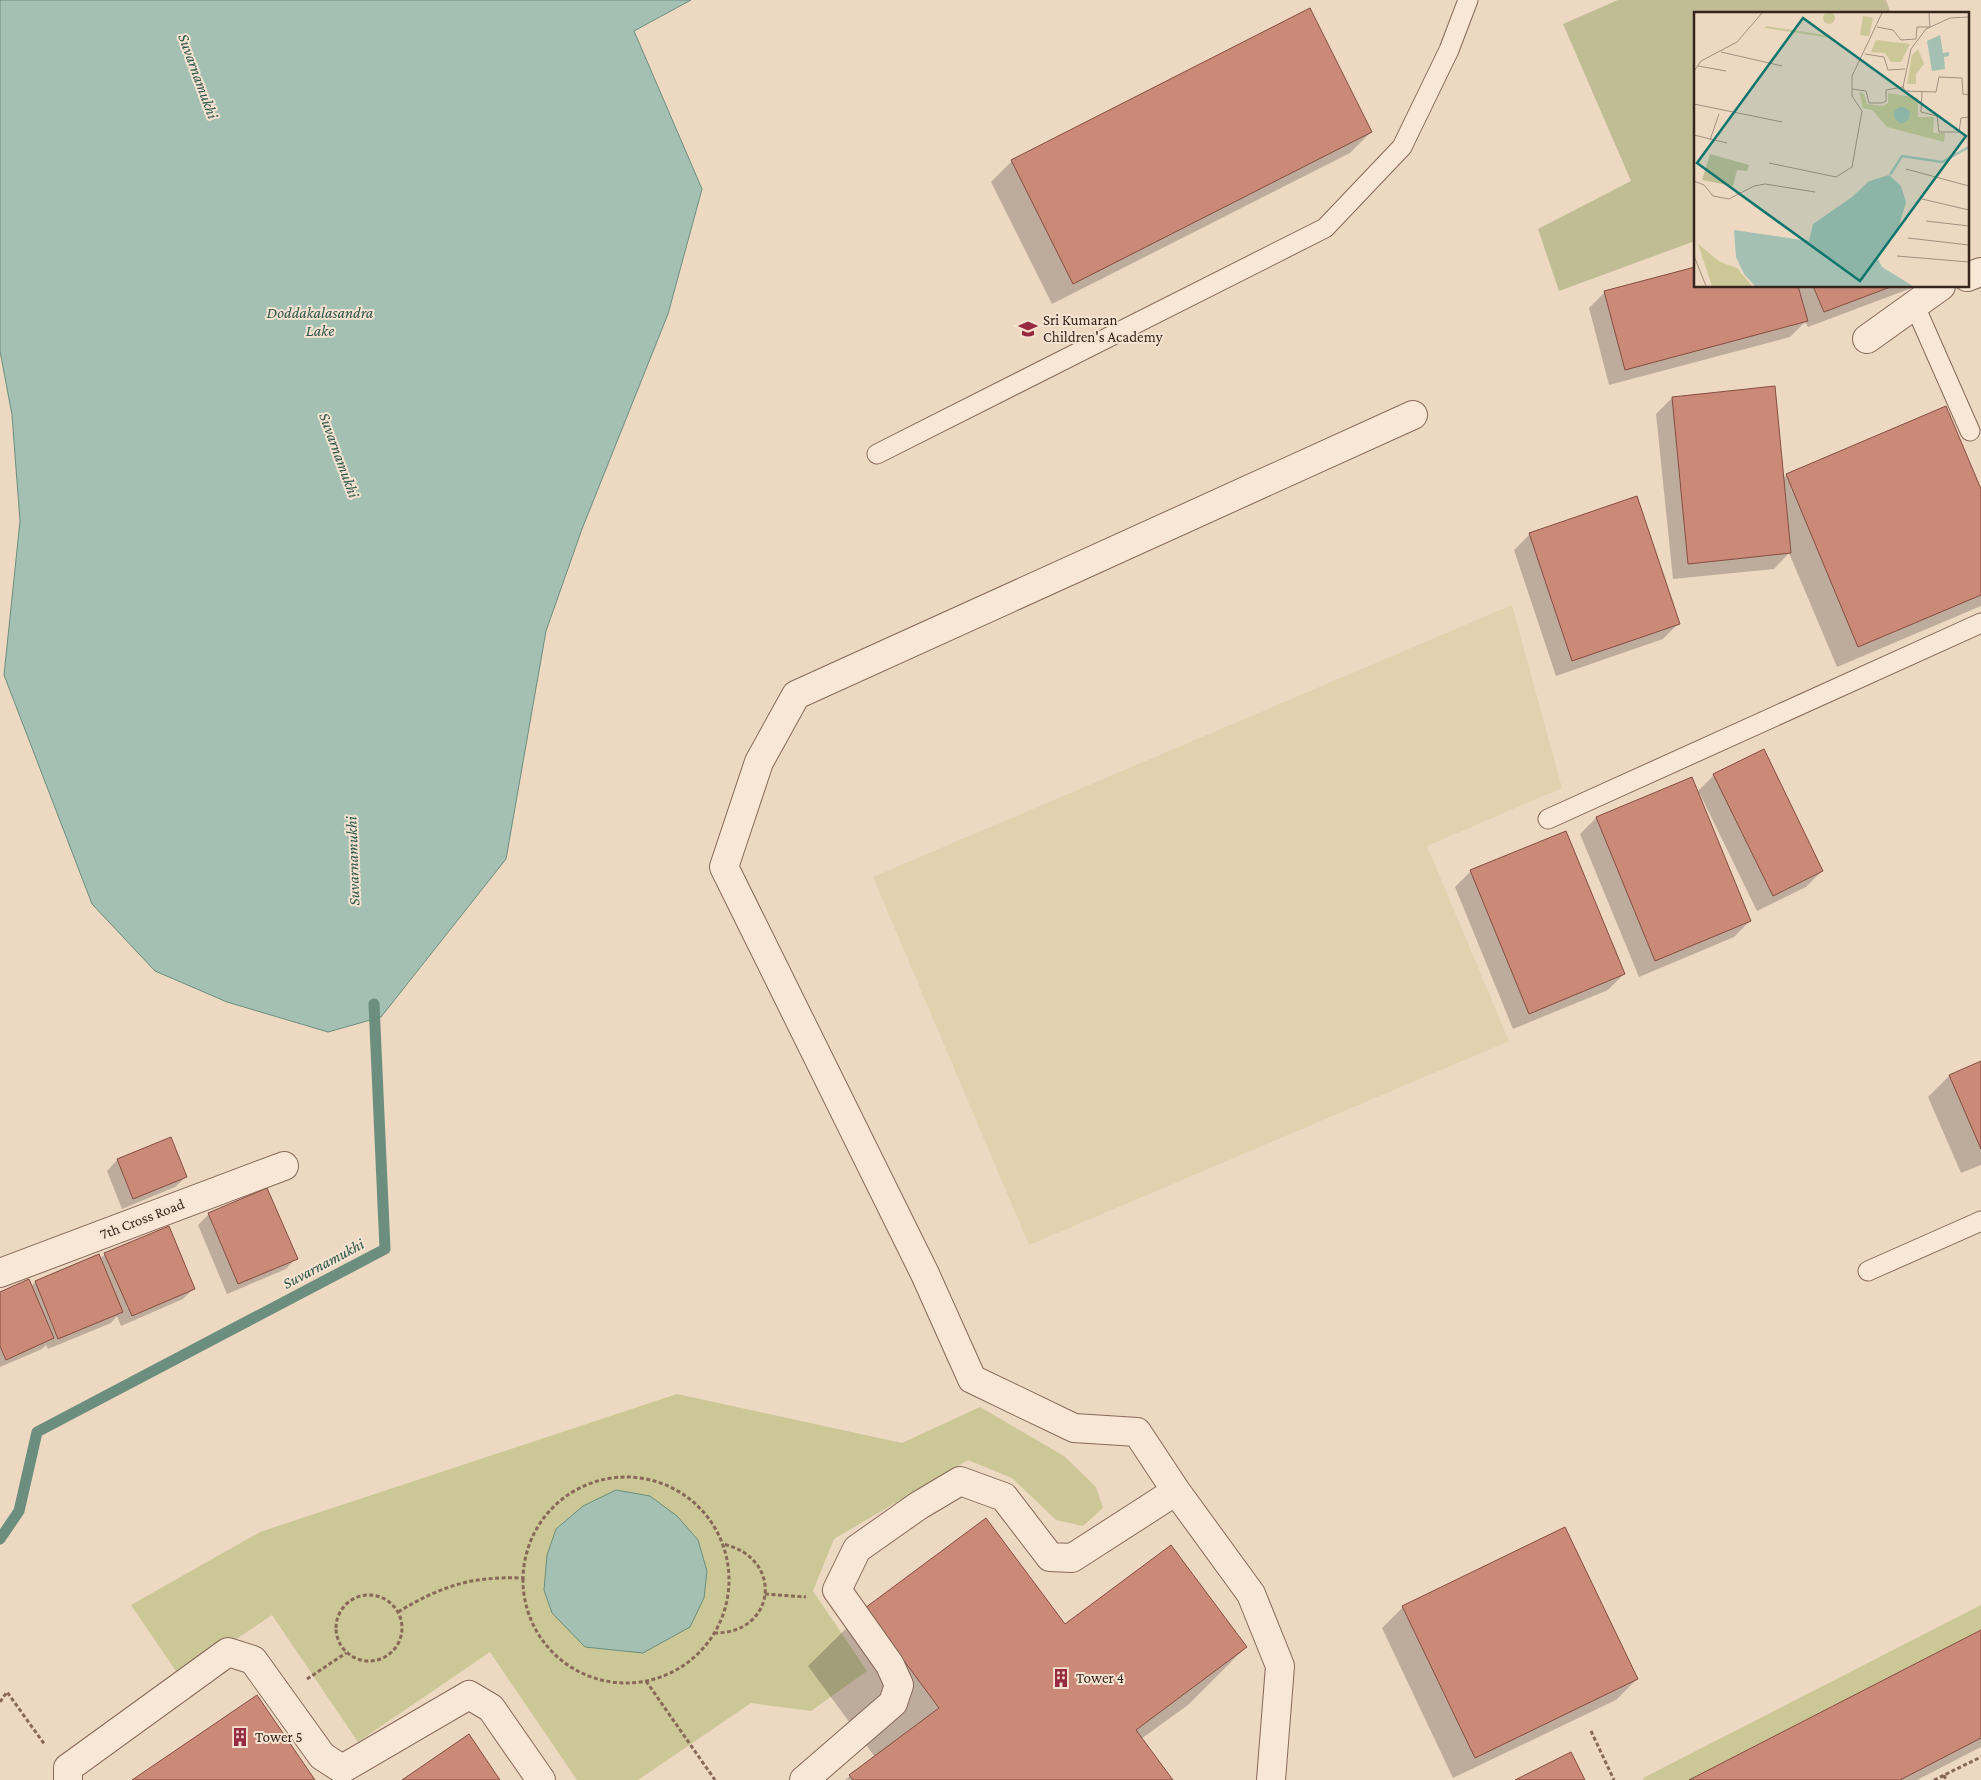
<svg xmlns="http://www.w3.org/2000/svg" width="1981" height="1780" font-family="'Crimson Pro',serif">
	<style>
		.farmland { fill: #e3d0af }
		.green { fill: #cbc796 }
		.cemetery { fill: #c0bd95 }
		.water { fill: #a4c0b2; stroke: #6b8e7e }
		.shadow { fill: #0003 }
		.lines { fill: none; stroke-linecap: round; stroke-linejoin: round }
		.stream { stroke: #6b8e7e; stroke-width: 11 }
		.building { fill: #cb8a78; stroke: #854d40 }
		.service-casing { stroke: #876859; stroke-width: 21 }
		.minor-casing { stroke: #876859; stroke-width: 30 }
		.path { stroke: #876859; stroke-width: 3; stroke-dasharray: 4 2.5; stroke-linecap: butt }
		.service { stroke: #f8e7d5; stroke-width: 19 }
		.minor { stroke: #f8e7d5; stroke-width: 28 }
		.labels { text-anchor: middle; stroke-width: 4; stroke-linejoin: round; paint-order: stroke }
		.poi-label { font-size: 15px; fill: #37251d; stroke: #f5e3d1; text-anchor: start }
		.street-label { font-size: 15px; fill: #37251d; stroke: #f5e3d1 }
		.water-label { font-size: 16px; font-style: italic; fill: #2d564b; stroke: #f5e3d1 }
		.inset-river { fill: none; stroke: #a4c0b2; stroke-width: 2.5 }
		.inset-road { fill: none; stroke: #a49080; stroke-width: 1 }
		.view { fill: #0f766e; fill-opacity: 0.15; stroke: #0f766e; stroke-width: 2.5 }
		.inset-edge { fill: none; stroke: #37251d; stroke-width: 2.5 }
	</style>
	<rect width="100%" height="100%" fill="#edd8c2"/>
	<path class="farmland" d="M1512,605L1562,788L1427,846L1509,1041L1029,1245L873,877Z"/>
	<path class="green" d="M677,1394L902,1443L980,1407L1064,1456L1096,1487L1103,1508L1083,1526L1056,1520L1012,1478L968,1460L834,1539L813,1591L867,1671L811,1711L751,1703L638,1780H577L490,1652L358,1742L272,1615L180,1677L131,1605L260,1532Z
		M1981,1605V1630L1689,1780H1644L1643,1778Z"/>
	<path class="cemetery" d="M1618,0H1886L1891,14H1695V241L1559,291L1538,229L1631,181L1563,24Z"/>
	<path class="water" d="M0,0H691L634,31L702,189L668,314L582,529L546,631L506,859L381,1017L328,1032L227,1002L155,971L92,904L4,675L20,521L12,415L0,351Z
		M616,1490L650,1496L677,1516L698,1540L707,1571L704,1598L690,1627L643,1653L585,1647L552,1613L544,1590L547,1555L556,1529L583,1506Z"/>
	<path class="shadow" d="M1371,132L1350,153L1052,304L991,182L1012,161Z
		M1695,286H1917L1808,327L1805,322L1790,337L1609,385L1589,308L1605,292Z
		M1672,398L1782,479L1787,475L1981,492V606L1837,667L1789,553L1774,569L1673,579L1656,414Z
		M1530,534L1679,623L1663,639L1556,676L1514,550Z
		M1714,775L1822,871L1806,887L1757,911L1700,794L1698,795L1750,921L1734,937L1639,977L1580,834L1596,818L1691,779L1697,792Z
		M1471,871L1624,974L1608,990L1513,1029L1455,887Z
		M1981,1063V1165L1961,1173L1928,1097L1949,1076Z
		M171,1139L186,1177L175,1187L122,1209L107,1171L117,1160Z
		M267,1190L296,1258L286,1269L227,1294L198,1225L209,1214Z
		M105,1254L194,1288L183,1299L121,1326L117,1316L111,1323L48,1349L46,1345L42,1349L0,1367V1293L31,1287L35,1282L98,1256L100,1259Z
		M1403,1607L1637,1679L1616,1700L1453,1778L1382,1628Z
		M866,1609L1064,1626L1246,1647L1188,1705L1141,1739L1171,1780H845L875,1757L808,1666Z
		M1981,1631V1747L1917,1780H1692Z"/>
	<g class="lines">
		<path class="stream" d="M0,1539L19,1511L37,1432L385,1249L374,1004"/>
	</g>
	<path class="building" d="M1310,8L1372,132L1073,284L1011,160Z
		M1695,267V286H1798L1808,321L1625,370L1604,291Z
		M1813,286H1893L1824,312Z
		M1775,386L1791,553L1688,564L1672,397Z
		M1946,406L1981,489V595L1858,647L1786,474Z
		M1637,496L1680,624L1572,661L1529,533Z
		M1764,749L1823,871L1773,896L1713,774Z
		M1692,777L1751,921L1655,961L1596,817Z
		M1566,831L1625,974L1529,1014L1470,870Z
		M1981,1061V1149L1949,1075Z
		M171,1137L187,1177L133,1199L117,1159Z
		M267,1188L298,1259L238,1284L208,1213Z
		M169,1226L195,1289L132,1316L104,1253Z
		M99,1254L123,1312L58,1339L35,1281Z
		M29,1279L54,1338L6,1360L0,1346V1292Z
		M986,1518L1065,1624L1171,1545L1247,1647L1136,1730L1173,1780H853L849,1775L939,1708L865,1608Z
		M1565,1527L1638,1679L1475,1758L1402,1606Z
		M1981,1630V1738L1900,1780H1689Z
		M257,1695L315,1780H132Z
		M469,1734L500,1780H402Z
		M1571,1752L1585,1780H1515Z"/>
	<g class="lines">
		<g class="service-casing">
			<path id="service" d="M1914,304L1970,431
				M877,454L1325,228L1402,147L1449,50L1468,0
				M1548,819L1981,623
				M1868,1271L1981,1221"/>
		</g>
		<g class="minor-casing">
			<path id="minor" d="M1967,277L1981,272
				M1867,339L1941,286
				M0,1273L284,1166
				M68,1780V1768L228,1652L253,1660L322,1756L342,1769L469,1695L491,1708L541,1780
				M804,1780L893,1703L899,1685L890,1665L837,1590L857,1549L918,1506L960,1481L1004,1497L1050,1557L1072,1558L1176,1491
				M1271,1780L1280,1666L1251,1594L1176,1491L1137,1432L1074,1428L972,1379L925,1274L724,867L759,762L796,695L1413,415"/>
		</g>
		<path class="path" d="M523 1580a103 103 0 1 1 206 0a103 103 0 1 1-206 0Z
			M765,1594L806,1597
			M336 1628a33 33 0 1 1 66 0a33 33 0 1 1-66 0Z
			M398,1612C441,1586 472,1576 522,1578
			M714,1633C776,1634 785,1558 723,1544
			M307,1679L346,1653
			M646,1681L715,1780
			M0,1702L7,1692L45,1745
			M1591,1731L1614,1780
			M1944,1775L1946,1780
			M1934,1780L1981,1757"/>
		<use href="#service" class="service"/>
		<use href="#minor" class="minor"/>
	</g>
	<defs>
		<g id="school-bare" transform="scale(1.5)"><path d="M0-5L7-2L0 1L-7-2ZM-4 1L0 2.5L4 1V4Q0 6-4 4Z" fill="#952a40" stroke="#f5e3d1" stroke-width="2.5" paint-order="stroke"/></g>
		<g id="building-bare" transform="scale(1.5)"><path d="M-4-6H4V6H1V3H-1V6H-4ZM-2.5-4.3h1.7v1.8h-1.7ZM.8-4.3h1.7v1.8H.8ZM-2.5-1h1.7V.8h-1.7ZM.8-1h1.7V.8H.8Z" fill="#952a40" stroke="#f5e3d1" stroke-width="2.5" paint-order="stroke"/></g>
	</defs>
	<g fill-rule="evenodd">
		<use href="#school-bare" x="1028" y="329"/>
		<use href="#building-bare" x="1061" y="1678"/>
		<use href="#building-bare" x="240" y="1737"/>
	</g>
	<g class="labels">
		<g class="poi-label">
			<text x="1043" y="325">Sri Kumaran<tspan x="1043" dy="17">Children's Academy</tspan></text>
			<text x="1076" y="1683">Tower 4</text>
			<text x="255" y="1742">Tower 5</text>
		</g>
		<g class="street-label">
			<text transform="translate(142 1219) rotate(-21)" y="5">7th Cross Road</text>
		</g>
		<g class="water-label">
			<text transform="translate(199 76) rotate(70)" y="6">Suvarnamukhi</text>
			<text x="320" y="318">Doddakalasandra<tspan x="320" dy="18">Lake</tspan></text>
			<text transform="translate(340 455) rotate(70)" y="6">Suvarnamukhi</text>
			<text transform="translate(352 861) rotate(-92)" y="6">Suvarnamukhi</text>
			<text transform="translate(323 1263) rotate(-28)" y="6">Suvarnamukhi</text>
		</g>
	</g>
	<g transform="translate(1694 12)">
		<rect width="275" height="275" fill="#edd8c2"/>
		<path d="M129 6a6 6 0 1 1 12 0a6 6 0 1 1-12 0ZM169,4L179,6L175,24L166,23ZM72,14L137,24V26L71,16ZM182,28L216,32L207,50H197L191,41L177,40ZM224,37L230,52L222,62V72H213L218,43ZM165,80L170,82L173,92L189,94L194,91V81L224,86V105H240L239,121H251L250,130L193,115L178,98L169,96ZM4,232L26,250L43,256L58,274H18Z" fill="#cbc796"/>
		<path d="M16,142L55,153L53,159L43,158L39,174L8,168Z" fill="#c0bd95"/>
		<path d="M246,23L249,41L255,40V44L250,45L251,57L238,59L233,29ZM200 103a8 8 0 1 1 16 0a8 8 0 1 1-16 0ZM195,163L207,174L212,190L205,214L184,247L188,255L219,274H61L50,262L42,245L40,218L115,229L119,212L158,185L175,169Z" fill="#a4c0b2"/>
		<path class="inset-river" d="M196,163L208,144L248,150L275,135"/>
		<path class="inset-road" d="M275,5L256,6L232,17L217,37L209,75L211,79L242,80L245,65L268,66L269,82L275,83M183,15L199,18L207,28L222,27L223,15H236L235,1M27,40L88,54M171,42L190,45L194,58L211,57M4,54L32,59M0,59L7,49L43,30L68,1M158,77L172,79L175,91H188L192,89V78L209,75M228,80L227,100L243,104L245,120H265L267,106L275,105M0,92L88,110M0,123L33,131M16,128L25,102M75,151L142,165L158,155L168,99L158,84V64L188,1M212,157L275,174M0,169L10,173L19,184L35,187L60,174L71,172L121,180M228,187L275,198M232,209L275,214M214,226L275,233M0,244L12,274M203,244L275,250"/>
		<path class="view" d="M109,6L272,124L166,269L3,151Z"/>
		<rect width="275" height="275" class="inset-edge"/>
	</g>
</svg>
